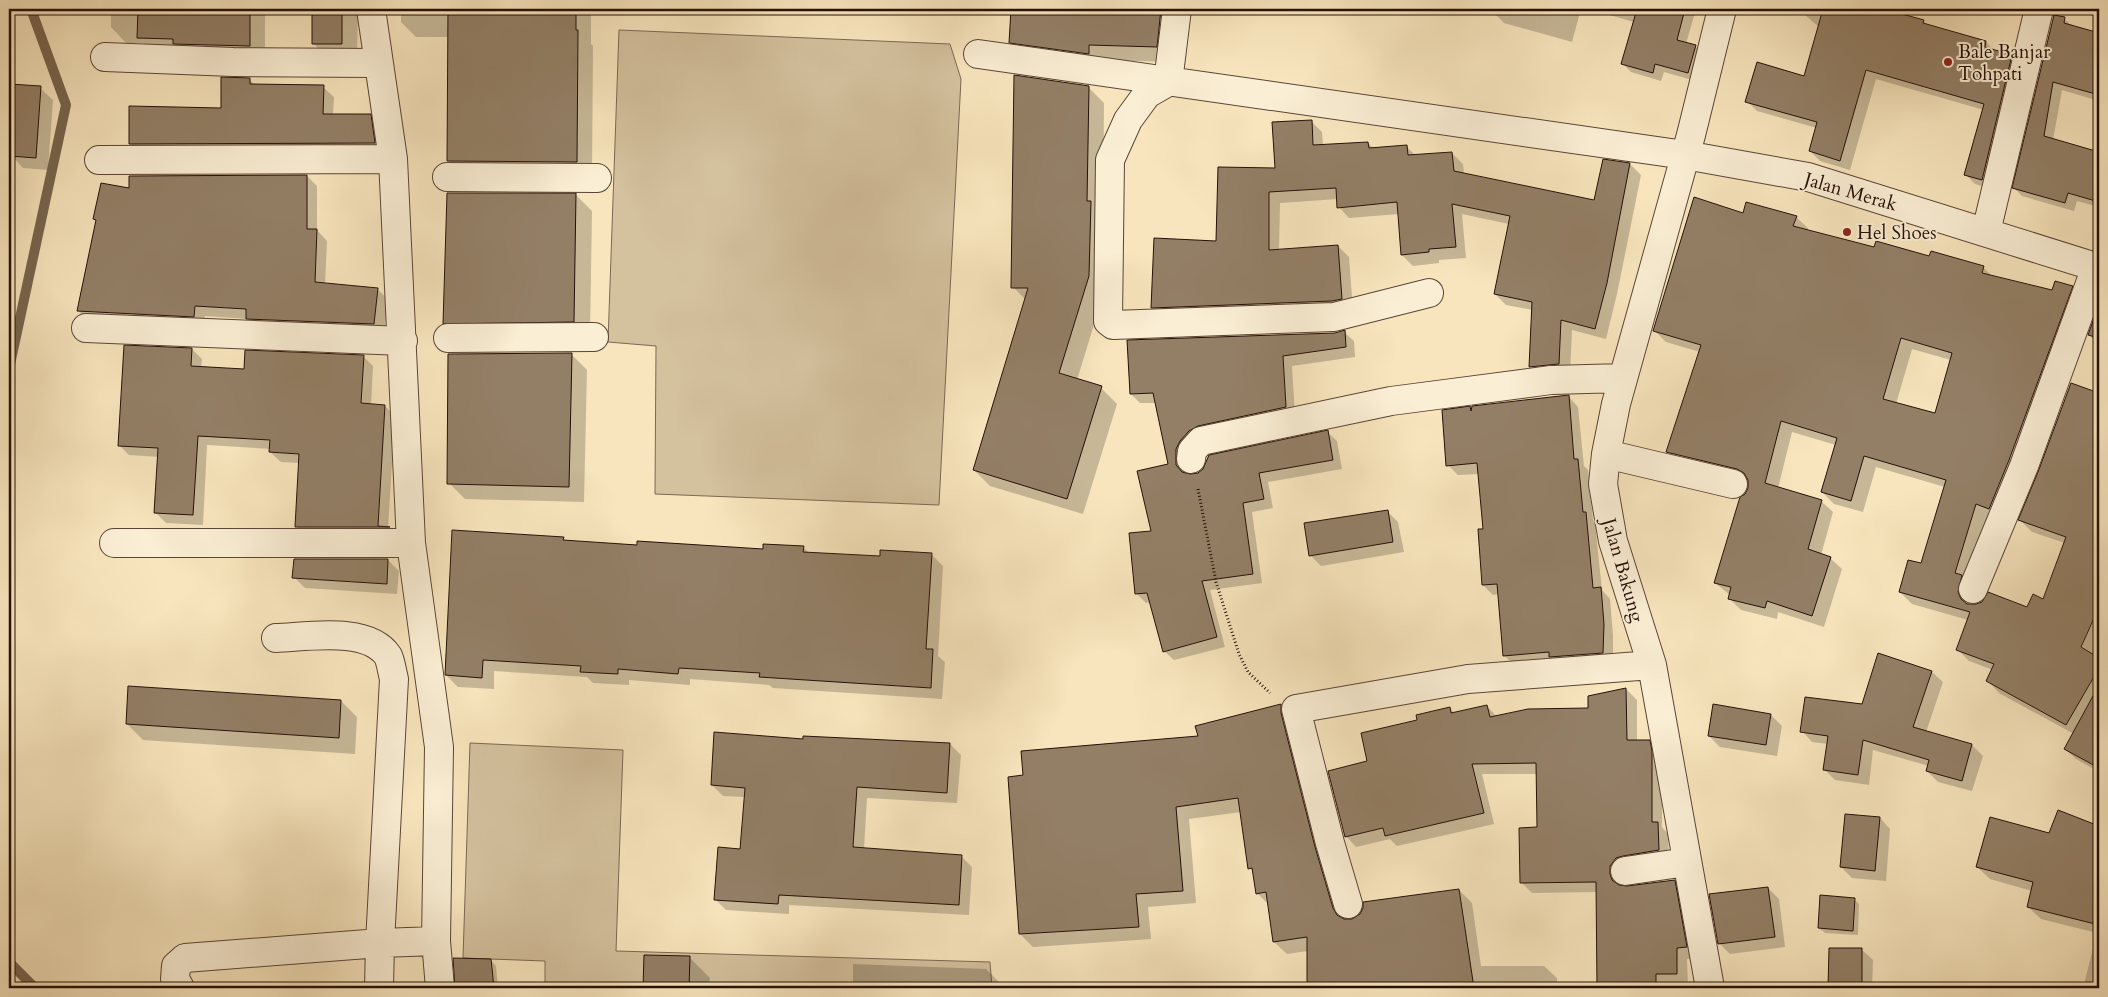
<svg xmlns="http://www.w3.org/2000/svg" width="2108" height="997" font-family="Cardo,serif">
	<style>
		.green { fill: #d4c19e; stroke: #7c6853 }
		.shadow { fill: #0003; fill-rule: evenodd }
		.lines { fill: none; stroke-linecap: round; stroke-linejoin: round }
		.stream { stroke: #78654f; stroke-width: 10 }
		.building { fill: #937f66; stroke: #251008; fill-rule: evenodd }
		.minor-casing { stroke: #5a4535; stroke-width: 30 }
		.path { stroke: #251008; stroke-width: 3; stroke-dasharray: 1 2.5; stroke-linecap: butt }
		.minor { stroke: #faeed4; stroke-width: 28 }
		.poi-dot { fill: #8f2418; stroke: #faeed4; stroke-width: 2 }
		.labels { text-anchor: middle; stroke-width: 4; stroke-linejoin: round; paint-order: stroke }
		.poi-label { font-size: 19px; fill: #251008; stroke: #faeed4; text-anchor: start }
		.street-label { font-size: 19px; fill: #251008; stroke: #faeed4 }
	</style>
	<rect width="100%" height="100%" fill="#f8e5bd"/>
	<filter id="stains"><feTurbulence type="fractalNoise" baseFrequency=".004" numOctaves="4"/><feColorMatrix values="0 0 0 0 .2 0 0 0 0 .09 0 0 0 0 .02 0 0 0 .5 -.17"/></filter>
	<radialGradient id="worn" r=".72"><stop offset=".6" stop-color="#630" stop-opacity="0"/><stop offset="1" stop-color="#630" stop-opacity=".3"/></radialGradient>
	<path class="green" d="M619,30L950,44L961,79L939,505L655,494L656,346L608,342Z
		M470,743L623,750L616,951L990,962L992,988H545V961L463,958Z"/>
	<path class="shadow" d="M111,9H265V61L154,53L144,43H126L111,27Z
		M314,9H358L357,59H329L314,44Z
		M401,9H591V44L593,46L592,177L464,176L448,161L449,37H416L401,22Z
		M780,9H834L833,14L783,12Z
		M888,9H960V12Z
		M1012,9H1178L1172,62L1027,58L1011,42Z
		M1497,9H1581L1572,42L1504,23L1495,14Z
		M1588,9H1696L1686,44L1695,46L1704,55L1696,81L1664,72L1661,81L1631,72L1623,64L1634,22Z
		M1808,9H1886V10L1923,21L1928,26L1986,42L1994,51L2011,56L2021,66L1992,189L1975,184L1965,174L1984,110L1876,79L1850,170L1820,161L1810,151L1817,128L1757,111L1747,101L1805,77L1819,27L1806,16Z
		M2064,19L2071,25L2099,33V101L2062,90L2053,140L2099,154V207L2077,201L2074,211L2022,196L2014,188Z
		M249,79L256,86L323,87L334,97L333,115L370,116L381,126L385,154H141L130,144L222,109Z
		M9,85L40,88L53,100L48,170L23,168L11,155L12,135H9Z
		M1088,87L1104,103L1103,214L1104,292L1077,380L1101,388L1117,404L1083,514L990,486L974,470L1026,300L1013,287Z
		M1311,121L1322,132L1323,145L1368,143L1374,149L1406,146L1416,156L1452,153L1463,164L1464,174L1595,201L1604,160L1630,164L1641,175L1617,294L1606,339L1572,330L1570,375L1542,377L1531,367L1533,310L1506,305L1495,294L1509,224L1462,214L1466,258L1439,260V263L1413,266L1402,255L1399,214L1349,218L1339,207L1338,199L1280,203L1279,250L1338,246L1349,257L1353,310L1163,318L1152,307L1218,242L1277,169Z
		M307,176L317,186V230L327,241L325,284L377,289L388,299L384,334L258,329L248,319L205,316L204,327L89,321L78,311L97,222L94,219L130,190Z
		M576,195L592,211L590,337L460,339L444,323Z
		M1744,214L1796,217L1808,228L1807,231L1875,249L1983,267L1993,277L2053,292H2070L2082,304L2001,520L1988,515L1967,583L1973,588L1969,605L2028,609L2044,601L2065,543L2032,532L2020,520L2071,385L2099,395V643L2093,656L2099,659V699L2091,715L2099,719V772L2076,759L2065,749L2074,734L1999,693L1988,681L1993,670L1969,661L1957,649L1968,620L1912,604L1900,592L1921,565L1945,487L1876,467L1863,512L1834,504L1822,492L1836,445L1792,432L1778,488L1821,501L1833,512L1821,555L1830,558L1842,569L1824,627L1778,612L1777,619L1741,610L1729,598L1730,595L1715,583L1749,488V480L1679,463L1667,452L1700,352L1666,342L1654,330ZM1912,349L1951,360L1936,415L1896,404Z
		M2099,308V345L2089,335Z
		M1344,332L1354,341L1355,357L1292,366L1295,416L1186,458V474L1189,476L1327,432L1337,441L1342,469L1268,482L1273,508L1252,512L1262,583L1210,590L1225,647L1174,660L1164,651L1151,602L1146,603L1136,593L1170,465L1156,403H1140L1131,394Z
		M192,349L202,359L201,368L245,370L363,356L373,366L371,405L385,406L395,416L388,528L398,537H307L297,527L300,463L281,462L270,452L271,449L207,445L203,525L166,523L155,512L159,457L129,455L119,445Z
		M571,354L587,370L584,502L465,499L449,483Z
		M1568,396L1578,407L1584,466L1588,470L1593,520L1595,523L1602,590L1610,599L1613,635V663L1514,665L1504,655L1499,594L1493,595L1483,585L1484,530L1480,474L1458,475L1448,465L1470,408L1472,410Z
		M1387,511L1398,522L1404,552L1321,566L1310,555Z
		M563,538L566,541L638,546L764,550L803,547L809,553L881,557L931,554L943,566L938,656L945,662L942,699L773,688L769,685L690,679V685L629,680V685L593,683L587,677L494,671V689L458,687L446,675Z
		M388,560L399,571L397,594L305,588L294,577Z
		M1932,672L1943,682L1926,732L1972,745L1983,756L1972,791L1938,782L1927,771L1929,766L1873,750L1869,785L1835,780L1824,769L1828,744L1812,742L1802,731L1862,706Z
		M1626,689L1637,700V741H1649L1660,752L1662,762V827L1668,834L1669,861L1621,877L1620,885V887L1674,881L1685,892L1697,958L1687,959L1688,988H1598L1597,892L1532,893L1521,882L1538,829L1537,774H1482L1494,824L1397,846L1390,839L1356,847L1346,836L1369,762L1419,721L1450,708L1455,714L1487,706L1497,717L1590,709Z
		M341,701L357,717L355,754L143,740L127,724Z
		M1281,705L1294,718L1327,861L1345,920H1352L1459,890L1472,903L1481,966H1544L1557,978V988H1309L1308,951L1287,954L1274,942L1269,905L1257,893L1254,872L1250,868L1241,812L1189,819L1196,903L1148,907L1151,939L1033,947L1020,934L1199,737Z
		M1771,715L1782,726L1777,756L1720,747L1709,736Z
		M804,740L950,744L961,755L957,803L867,798L864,849L961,856L972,867L969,915L789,905V914L726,910L715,899L742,850L745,797L723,796L712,785Z
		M2059,812L2099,827V988H2083L2097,933L2041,919L2028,907L2032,891L1990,879L1977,867L2050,835Z
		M1880,818L1890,829L1886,881L1852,878L1841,867Z
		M1768,888L1779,899L1785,947L1730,954L1719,943Z
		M1854,899L1859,904L1858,935L1825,933L1819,928Z
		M1830,949L1862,950L1873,960L1872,988H1830Z
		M645,956L689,957L710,978L709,988H644Z
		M491,960L496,966L498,988H457Z
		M853,964L986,969L1002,985L1001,988H853Z"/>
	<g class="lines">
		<path class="stream" d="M9,369L66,105L31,9
			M9,962L35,988"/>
	</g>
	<path class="building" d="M138,9H250V46L173,44V39L137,38Z
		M312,9H342V44H312Z
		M448,9H576V30H578L577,162L447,161Z
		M1011,9H1161L1157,47L1089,45V54L1009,43Z
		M1637,9H1685L1677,40L1696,45L1688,73L1655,64L1653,73L1621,64Z
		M1823,9H1884L1924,20L1923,23L1986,41L1985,47L2012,55L1982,180L1964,175L1984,104L1866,70L1840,161L1809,151L1817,122L1745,102L1757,62L1804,76Z
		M2054,15L2065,17L2064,23L2099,33V95L2053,82L2044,136L2099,152V202L2068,193L2065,203L2012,188Z
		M1014,75L1089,86L1087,201H1091L1089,276L1059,373L1102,386L1067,499L973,470L1028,288H1011Z
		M221,77L250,78V84L324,85L323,114H371L375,143L129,144V106L221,108Z
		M9,84L41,86L36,158L10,156L11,124H9Z
		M1312,120L1313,145L1368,142L1369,148L1407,145L1408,155L1452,152L1454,171L1594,200L1603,159L1630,163L1607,283L1595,329L1561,320L1559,364L1529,367L1532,302L1494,294L1510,216L1452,204L1456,247L1429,249V252L1401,255L1397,202L1337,208L1336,188L1269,192V250L1338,245L1342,299L1332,301L1151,308L1154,238L1216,241L1218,167L1275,168L1272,122Z
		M307,175V229H317L315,282L378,288L374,324L246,319V309L195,306L194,317L77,311L96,220L93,219L101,183L129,188V176Z
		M447,193H576L574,322L443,324Z
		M1694,197L1743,213L1746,202L1797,216L1793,226L1874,247L1876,241L1929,256L1931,251L1984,266L1982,273L2052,290L2055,281L2073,286L2009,460L1989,509L1976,504L1955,573L1962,575L1958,592L1961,599L1967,604H1976L1982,602L1988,592L2027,607L2033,594L2043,599L2066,537L2018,520L2038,472L2071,383L2099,393V607L2081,647L2099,658V668L2066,725L1986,681L1994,664L1956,650L1970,612L1899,592L1908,560L1921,563L1946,480L1864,456L1851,501L1821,492L1837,438L1781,421L1765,483L1822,500L1808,549L1831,557L1812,616L1767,601L1765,608L1728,599L1731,587L1714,583L1740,497L1745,494L1748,488V480L1744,473L1737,469L1666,452L1701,345L1653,331ZM1901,338L1952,353L1935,413L1883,399Z
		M2099,304V338L2088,335Z
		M1345,330L1346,347L1283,356L1286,407L1198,426L1189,431L1180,441L1176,449V465L1182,472L1190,474L1198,473L1203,469L1209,455L1328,430L1333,460L1259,473L1264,499L1243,503L1253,574L1202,581L1217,637L1163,652L1147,593L1135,594L1129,533L1151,531L1137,471L1168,464L1153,393L1130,394L1127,340L1335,333Z
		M124,345L192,348L191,366L244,369L245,350L364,355L361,403L385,405L378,526L390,527H295L299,454L269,452L270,440L198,436L193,515L154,513L158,448L118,446Z
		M572,353L569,487L447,484L448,354Z
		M1569,395L1574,459H1578L1583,512H1586L1593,588L1601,587L1604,624L1603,653L1549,657V652L1503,656L1497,584L1482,585L1478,529H1483L1477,463L1446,466L1442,410L1470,406L1471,411L1472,406Z
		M1388,510L1393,542L1309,556L1304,523Z
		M452,530L564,537L563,540L637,545V541L763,549V544L804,546L803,552L880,556V550L932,553L926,649H933L931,688L759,677L760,673L679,668L678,674L618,669V674L580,672L581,666L483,660L482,678L445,675Z
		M294,559H388L387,584L292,578Z
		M1878,653L1932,671L1913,727L1972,744L1962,781L1926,771L1929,760L1863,740L1858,775L1823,770L1828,736L1800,732L1805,697L1862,704Z
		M2099,685V768L2064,749Z
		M128,686L341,700L339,738L126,724Z
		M1626,688L1627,740H1650L1652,751V822H1658L1659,850L1623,856L1616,858L1610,866V874L1612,880L1619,885L1627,886L1675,880L1687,947L1677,948V974H1656V988L1597,987L1596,882L1520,883L1519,828L1537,827L1536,763L1472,764L1484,813L1385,836L1383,828L1345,837L1328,771L1367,761L1361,733L1417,720L1416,715L1450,707L1451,713L1487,705L1490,717L1528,709L1588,708V696Z
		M1281,704V713L1315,847L1333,908L1337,915L1344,919H1352L1360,914L1363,908V902L1459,889L1474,988H1307V937L1273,942L1266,892L1256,894L1252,868L1248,869L1238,798L1176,807L1183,891L1136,894L1139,927L1019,934L1008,777L1023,775L1021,751L1198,736L1195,726Z
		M1713,704L1771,714L1766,745L1708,736Z
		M714,732L803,739V736L950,743L947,793L857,787L853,847L962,855L959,905L779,895L778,904L714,900L718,847L740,849L745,788L711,785Z
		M2058,810L2099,826V925L2027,907L2033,882L1976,867L1990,817L2049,833Z
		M1845,814L1880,817L1875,871L1840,867Z
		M1768,887L1775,937L1718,944L1709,894Z
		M1820,895L1855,898L1853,931L1818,928Z
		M1829,948H1862V988H1828Z
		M644,955L690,956L689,988H643Z
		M453,958L491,959L494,988H455Z"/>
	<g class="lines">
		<g class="minor-casing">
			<path id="minor" d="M371,9L393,159L411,543L439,747L436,941L440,988
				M978,54L1685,155L1808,177L2099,268
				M105,57L233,62L377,63
				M1168,82L1147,94L1128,120L1110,160L1108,321L1113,325L1334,317L1429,293
				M1168,82L1177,9
				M99,160L393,159
				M447,177L597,178
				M1986,232L2039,9
				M86,328L403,341
				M448,338L594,337
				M1606,454L1733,484
				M1191,459L1192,451L1201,441L1391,401L1551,380L1623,378
				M114,543H411
				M1973,589L2024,466L2096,267
				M276,638C307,637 368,626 388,656C391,662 392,672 394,679L380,943L379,988
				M1625,871L1687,862
				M1348,904L1330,843L1296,709L1468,679L1652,665
				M180,988L175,979L176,966L185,958L380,943L436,941
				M1710,988L1652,665L1613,541L1603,484L1606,454L1616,404L1691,135L1722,9"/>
		</g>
		<path class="path" d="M1198,489L1216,582L1239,654L1248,672L1270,693"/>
		<use href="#minor" class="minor"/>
	</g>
	<g class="poi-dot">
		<circle cx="1948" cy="62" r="5"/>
		<circle cx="1847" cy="232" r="5"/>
	</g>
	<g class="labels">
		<g class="poi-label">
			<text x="1958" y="58">Bale Banjar<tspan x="1958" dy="22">Tohpati</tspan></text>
			<text x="1857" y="239">Hel Shoes</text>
		</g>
		<g class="street-label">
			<text transform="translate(1851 191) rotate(16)" y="7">Jalan Merak</text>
			<text transform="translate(1624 570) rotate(74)" y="7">Jalan Bakung</text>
		</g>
	</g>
	<rect width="2108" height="997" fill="none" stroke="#f8e5bd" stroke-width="30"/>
	<rect x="10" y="10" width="2088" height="977" fill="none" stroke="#251008" stroke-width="2.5"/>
	<rect x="15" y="15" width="2078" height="967" fill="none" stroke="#251008"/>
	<rect width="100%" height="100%" filter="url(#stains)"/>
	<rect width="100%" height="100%" fill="url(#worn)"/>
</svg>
